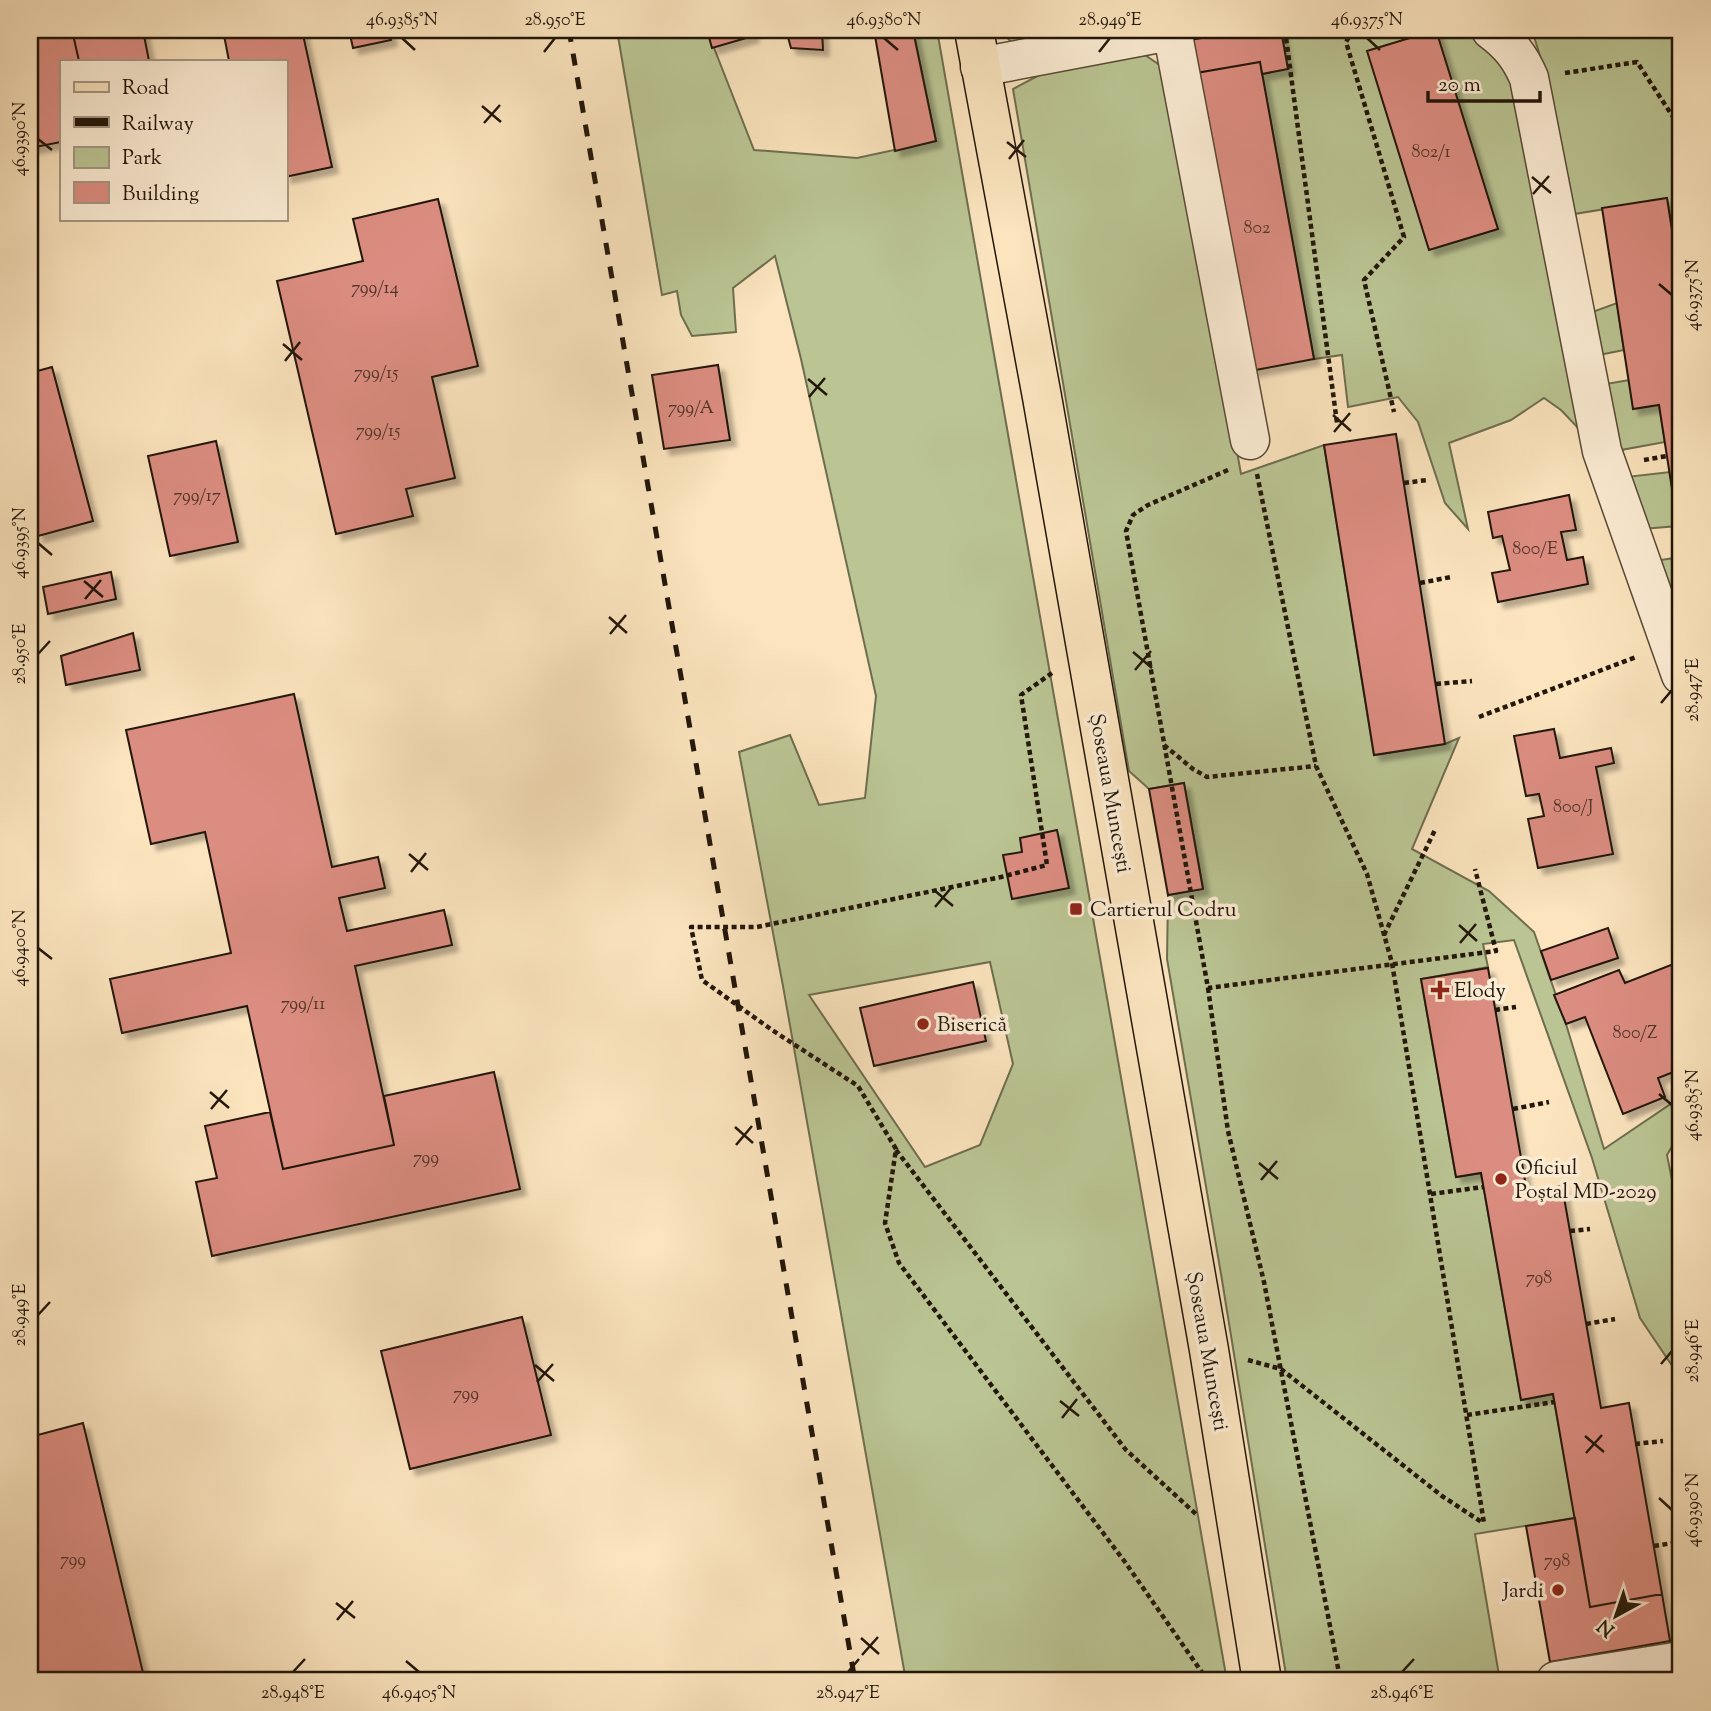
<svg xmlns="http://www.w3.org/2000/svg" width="1711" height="1711" font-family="'Sorts Mill Goudy',serif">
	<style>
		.green { fill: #bbc594; stroke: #6e6e4f; stroke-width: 2; fill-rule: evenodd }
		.building { fill: #dc8d81; stroke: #22160a; stroke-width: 2; filter: url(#shadow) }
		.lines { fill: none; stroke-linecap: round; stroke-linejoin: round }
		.minor-casing { stroke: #584a37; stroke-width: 41 }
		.major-casing { stroke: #22160a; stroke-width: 41 }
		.path { stroke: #22160a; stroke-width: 4.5; stroke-dasharray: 5 3.5; stroke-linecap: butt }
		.minor { stroke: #fcedd5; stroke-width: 38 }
		.major { stroke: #fbe4be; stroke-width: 38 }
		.rail { stroke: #22160a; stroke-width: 5; stroke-dasharray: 12 12; stroke-linecap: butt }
		.ticks { fill: none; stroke: #22160a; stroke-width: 2.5 }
		.poi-dot { fill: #8f2418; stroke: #fcedd5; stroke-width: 2.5 }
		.labels { text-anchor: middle; stroke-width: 7; stroke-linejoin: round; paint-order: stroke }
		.number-label { font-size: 18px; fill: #503428 }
		.street-label { font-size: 21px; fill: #22160a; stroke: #fcedd5 }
		.poi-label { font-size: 21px; fill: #22160a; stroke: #fcedd5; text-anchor: start }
		.neatline { fill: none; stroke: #22160a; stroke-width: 2.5 }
		.ticks-label { font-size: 18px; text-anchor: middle; fill: #22160a }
	</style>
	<defs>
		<filter id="shadow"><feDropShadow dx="6" dy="6" stdDeviation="2" flood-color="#0004"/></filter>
	</defs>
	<rect width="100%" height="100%" fill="#fbe4be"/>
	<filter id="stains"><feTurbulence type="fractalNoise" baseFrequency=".00286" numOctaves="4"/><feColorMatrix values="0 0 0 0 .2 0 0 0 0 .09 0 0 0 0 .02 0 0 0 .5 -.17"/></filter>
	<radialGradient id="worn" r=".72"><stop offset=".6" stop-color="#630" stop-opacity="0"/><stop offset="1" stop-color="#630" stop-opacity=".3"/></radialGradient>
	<path class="green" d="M617,30H707L754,150L857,158L936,141L913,30H937L1227,1681H906L783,986L739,752L790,735L819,805L865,798L876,696L801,359L775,256L733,288L736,332L692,336L681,315L677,291L662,295ZM990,962L1013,1064L980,1145L925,1167L809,995Z
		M1002,30H1075L1012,44Z
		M1281,30H1460L1505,59L1519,81L1579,429L1561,410L1544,398L1511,420L1449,443L1468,529L1445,503L1418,422L1398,397L1348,407L1342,355L1314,359L1262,74L1287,68Z
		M1532,30H1681V288L1667,199L1568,215L1552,95Z
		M1145,55L1161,66L1174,101L1241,474L1324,445L1374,755L1445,744L1459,738L1412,849L1489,891L1534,932L1566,1024L1604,1149L1681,1097V1131L1667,1155L1672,1180L1681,1205V1379L1640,1318L1592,1158L1514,940L1483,944L1488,967L1421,979L1456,1177L1481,1173L1521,1400L1553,1394L1575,1518L1475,1534L1500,1681H1287L1221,1274L1167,959L1168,895L1203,888L1184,783L1149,789L1129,771L1013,89L1066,61Z
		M1617,303L1624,350L1594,356L1588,320L1595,311Z
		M1629,380L1659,405L1665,442L1621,450L1606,384Z
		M1670,472L1678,526L1642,529L1626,477Z
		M1681,557V620L1654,561Z"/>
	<path class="building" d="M30,30H72L79,61H61V142L30,148Z
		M72,30H143L149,61H79Z
		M223,30H302L332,167L285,177V61H229Z
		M349,30H389L391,40L353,48Z
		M707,30H752L753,36L712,48Z
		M786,30H822L823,50L791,48Z
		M874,30H913L936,141L895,151Z
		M1247,30H1281L1288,69L1262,74L1260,62L1196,73L1190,40Z
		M1436,30L1498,229L1429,250L1367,51Z
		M1260,62L1314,359L1250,371L1196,73Z
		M1667,198L1681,288V547L1659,405L1633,409L1602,208Z
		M438,199L478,366L432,377L455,478L406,489L413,516L336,534L277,281L363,261L353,219Z
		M718,365L730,440L664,449L652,375Z
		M52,367L93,521L38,536L30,506V373Z
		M1396,434L1445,744L1374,755L1324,445Z
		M216,441L238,542L170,556L148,456Z
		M1569,495L1576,530L1561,532L1567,560L1583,557L1588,584L1498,602L1492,573L1510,570L1502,536L1493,538L1488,512Z
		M111,572L116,599L48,614L43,587Z
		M133,633L140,670L66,685L61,656Z
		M294,694L332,867L378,857L385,888L339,898L347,931L444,910L452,945L355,966L394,1145L283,1169L247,1006L122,1033L110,979L231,953L205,832L151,844L126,730Z
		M1554,729L1560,758L1611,748L1614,763L1596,767L1613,854L1538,868L1528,819L1544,816L1539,794L1526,796L1514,736Z
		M1184,783L1203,889L1168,895L1149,789Z
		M1057,830L1069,888L1012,899L1003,855L1022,852L1020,838Z
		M1608,928L1618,958L1551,980L1541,951Z
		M1676,963L1681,976V1022L1675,1024L1681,1041V1069L1658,1078L1665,1097L1623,1114L1585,1017L1566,1024L1554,995L1619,970L1625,983Z
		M1488,968L1527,1192L1562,1186L1601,1408L1629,1403L1662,1594L1590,1607L1553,1394L1521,1400L1481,1173L1456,1177L1421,979Z
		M973,982L986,1041L874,1066L860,1008Z
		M494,1072L520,1189L212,1256L196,1182L217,1178L205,1126L270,1112L283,1169L394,1145L384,1096Z
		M522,1317L551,1435L410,1469L381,1351Z
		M83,1423L145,1681H30V1437Z
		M1575,1518L1590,1607L1662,1594L1670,1641L1550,1662L1526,1526Z"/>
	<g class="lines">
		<g class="minor-casing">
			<path id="minor" d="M1172,30L1250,440
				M1491,30C1510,44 1520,57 1529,78L1602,451L1681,675
				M980,67L1175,30
				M1556,1681L1681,1661"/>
		</g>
		<g class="major-casing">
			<path id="major" d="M974,30L1042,397L1209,1350L1262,1681"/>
		</g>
		<path class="path" d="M1285,30L1337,423
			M1353,30L1346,42L1404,237L1364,280L1394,412
			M1565,73L1637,62L1681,129
			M1644,460L1667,456
			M1228,470L1148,505L1133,515L1126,531L1208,988L1496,951L1475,869
			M1257,474L1316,766L1367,874L1392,963L1484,1523
			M1404,483L1427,480
			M1420,583L1451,577
			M1052,673L1021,695L1047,865L1001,877L757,927H691L702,980L772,1030L858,1086L896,1149L885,1223L899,1263L1125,1562L1208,1681
			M1436,684L1472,681
			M1479,717L1636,657
			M1164,745L1193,769L1207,777L1316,766
			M1384,935L1435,830
			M1208,988L1228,1131L1264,1282L1339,1673L1338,1681
			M1495,1010L1516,1007
			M1513,1109L1549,1102
			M896,1150L1126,1450L1197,1515
			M1431,1194L1483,1187
			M1570,1231L1590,1229
			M1586,1324L1615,1319
			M1248,1360L1281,1369L1442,1496L1483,1523
			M1467,1415L1555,1402
			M1635,1444L1663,1441
			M1654,1546L1679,1542"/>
		<use href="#minor" class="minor"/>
		<use href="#major" class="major"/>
		<path class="rail" d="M569,30L855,1681"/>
	</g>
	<path class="ticks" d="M402,38L415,50M884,38L898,50M1367,38L1380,50M544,52L555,38M1099,52L1110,38M482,106L501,122M484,123L500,105M38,139L52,150M1007,142L1026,157M1009,159L1024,140M1532,177L1551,193M1533,194L1549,176M1659,284L1672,295M283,344L302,360M285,361L300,342M808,379L827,395M809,397L825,378M1333,415L1351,431M1334,432L1350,413M38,543L52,555M84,581L103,597M85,599L101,580M609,617L627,633M610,634L626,615M1133,652L1152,668M38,654L50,641M1135,670L1151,651M1661,703L1672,690M409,854L428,870M411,872L426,853M934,890L953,906M935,907L951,888M1459,925L1477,941M1460,943L1476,924M38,948L52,959M210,1092L229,1108M1659,1094L1672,1105M211,1109L227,1090M735,1127L753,1143M736,1145L752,1126M1259,1163L1278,1179M1261,1180L1277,1161M38,1315L50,1302M1661,1364L1672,1351M535,1365L554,1381M537,1382L553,1364M1060,1401L1079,1416M1062,1418L1077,1399M1585,1436L1604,1452M1586,1453L1602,1435M1659,1498L1672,1510M336,1603L355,1618M337,1620L353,1601M861,1638L879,1654M862,1655L878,1637M406,1661L419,1672M293,1672L305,1659M848,1672L859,1659M1402,1672L1414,1659"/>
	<g class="poi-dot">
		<rect x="1069" y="902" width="14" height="14" rx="3.5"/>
		<path d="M1436.5 979.5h7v7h7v7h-7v7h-7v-7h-7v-7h7z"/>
		<circle cx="923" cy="1024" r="7"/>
		<circle cx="1501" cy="1179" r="7"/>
		<circle cx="1558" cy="1590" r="7"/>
	</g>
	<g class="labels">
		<g class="number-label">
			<text x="1431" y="157">802/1</text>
			<text x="1257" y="233">802</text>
			<text x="375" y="293">799/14</text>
			<text x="376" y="378">799/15</text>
			<text x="691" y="413">799/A</text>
			<text x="378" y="436">799/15</text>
			<text x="197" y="501">799/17</text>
			<text x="1535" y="554">800/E</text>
			<text x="1573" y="812">800/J</text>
			<text x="303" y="1009">799/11</text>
			<text x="1635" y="1038">800/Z</text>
			<text x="426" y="1163">799</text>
			<text x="1539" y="1283">798</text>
			<text x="466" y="1399">799</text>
			<text x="73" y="1565">799</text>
			<text x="1557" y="1566">798</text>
		</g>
		<g class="street-label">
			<text transform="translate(1111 793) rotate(80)" y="7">Șoseaua Muncești</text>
			<text transform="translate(1208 1351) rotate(80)" y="7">Șoseaua Muncești</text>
		</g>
		<g class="poi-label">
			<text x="1090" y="916">Cartierul Codru</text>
			<text x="1454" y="997">Elody</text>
			<text x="937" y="1031">Biserică</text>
			<text x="1515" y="1174">Oficiul<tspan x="1515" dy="24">Poștal MD-2029</tspan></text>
			<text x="1544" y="1597" text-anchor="end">Jardi</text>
		</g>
	</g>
	<rect width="1711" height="1711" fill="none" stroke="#fbe4be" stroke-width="77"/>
	<rect x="60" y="60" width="228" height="161" fill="#fcedd5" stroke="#a59784" stroke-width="2"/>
	<rect x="74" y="82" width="35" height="10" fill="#fbe4be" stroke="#a59784" stroke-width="2"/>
	<text x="122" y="94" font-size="21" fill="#22160a">Road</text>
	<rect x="74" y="117" width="35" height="10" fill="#22160a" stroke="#a59784" stroke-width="2"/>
	<text x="122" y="130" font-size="21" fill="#22160a">Railway</text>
	<rect x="74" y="147" width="35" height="21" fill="#bbc594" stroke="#a59784" stroke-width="2"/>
	<text x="122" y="164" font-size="21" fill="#22160a">Park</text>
	<rect x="74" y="182" width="35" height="21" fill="#dc8d81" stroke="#a59784" stroke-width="2"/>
	<text x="122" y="200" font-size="21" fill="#22160a">Building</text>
	<g transform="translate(1616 1616) rotate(220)" stroke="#fcedd5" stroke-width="5" paint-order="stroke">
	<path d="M0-5L12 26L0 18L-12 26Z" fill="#22160a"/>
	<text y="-10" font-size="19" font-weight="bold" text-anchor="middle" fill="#22160a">N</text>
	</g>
	<path d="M1428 91v10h112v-10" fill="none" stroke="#22160a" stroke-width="3.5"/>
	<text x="1438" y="91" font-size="21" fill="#22160a" stroke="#fcedd5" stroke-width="5" paint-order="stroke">20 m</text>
	<rect x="38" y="38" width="1634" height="1634" class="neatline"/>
	<g class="ticks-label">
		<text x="402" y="25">46.9385°N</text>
		<text x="555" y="25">28.950°E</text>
		<text x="884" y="25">46.9380°N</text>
		<text x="1110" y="25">28.949°E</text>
		<text x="1367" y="25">46.9375°N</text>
		<text transform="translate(19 139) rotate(-90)" y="6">46.9390°N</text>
		<text transform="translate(1692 295) rotate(-90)" y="6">46.9375°N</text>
		<text transform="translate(19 543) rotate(-90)" y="6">46.9395°N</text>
		<text transform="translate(19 654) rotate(-90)" y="6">28.950°E</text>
		<text transform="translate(1692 690) rotate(-90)" y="6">28.947°E</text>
		<text transform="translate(19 948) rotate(-90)" y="6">46.9400°N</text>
		<text transform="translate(1692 1105) rotate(-90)" y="6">46.9385°N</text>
		<text transform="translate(19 1315) rotate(-90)" y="6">28.949°E</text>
		<text transform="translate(1692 1351) rotate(-90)" y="6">28.946°E</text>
		<text transform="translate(1692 1510) rotate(-90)" y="6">46.9390°N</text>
		<text x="293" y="1698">28.948°E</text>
		<text x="419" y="1698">46.9405°N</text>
		<text x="848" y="1698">28.947°E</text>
		<text x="1402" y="1698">28.946°E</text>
	</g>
	<rect width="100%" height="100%" filter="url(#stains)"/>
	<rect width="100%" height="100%" fill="url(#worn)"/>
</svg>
